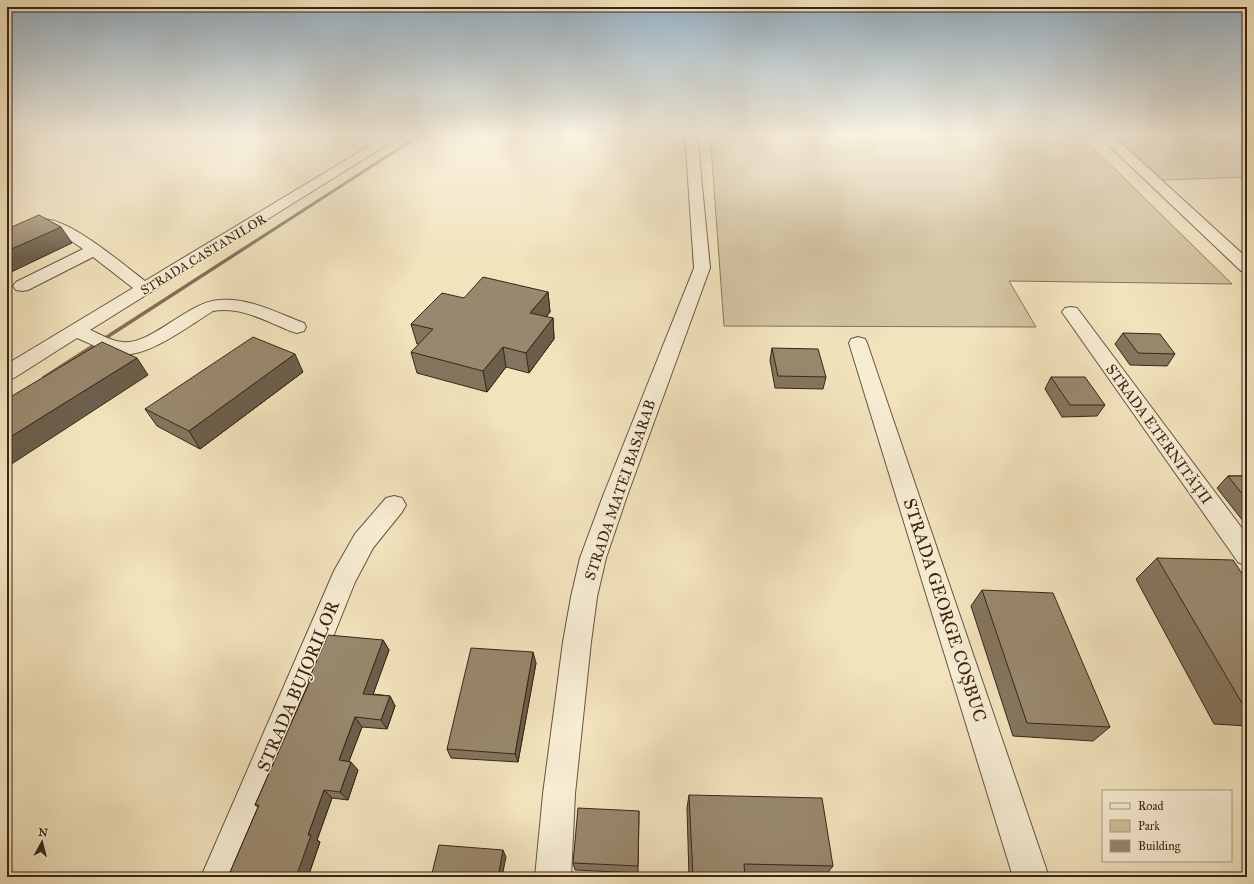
<svg xmlns="http://www.w3.org/2000/svg" width="1254" height="884" font-family="'IM FELL Great Primer',serif">
	<style>
		.green { fill: #d3c3a1; stroke: #86745c }
		.lines { fill: none; stroke-linecap: round; stroke-linejoin: round }
		.stream { fill: #827058; fill-rule: evenodd }
		.minor-casing { stroke: #675440; stroke-width: 2 }
		.minor { fill: #f7edd4; fill-rule: evenodd }
		.wall { fill: #84755e; stroke: #392516 }
		.shaded-wall { fill: #6b5f4c; stroke: #392516 }
		.building { fill: #99886d; stroke: #392516 }
		.labels { text-anchor: middle; stroke-width: 3; stroke-linejoin: round; paint-order: stroke }
		.far-street-label { font-size: 13px; fill: #392516; stroke: #f7edd4 }
		.street-label { font-size: 15px; fill: #392516; stroke: #f7edd4 }
		.near-street-label { font-size: 18px; fill: #392516; stroke: #f7edd4 }
	</style>
	<rect width="100%" height="100%" fill="#f2e3bd"/>
	<filter id="stains"><feTurbulence type="fractalNoise" baseFrequency=".005" numOctaves="4"/><feColorMatrix values="0 0 0 0 .2 0 0 0 0 .09 0 0 0 0 .02 0 0 0 .5 -.17"/></filter>
	<radialGradient id="worn" r=".72"><stop offset=".6" stop-color="#630" stop-opacity="0"/><stop offset="1" stop-color="#630" stop-opacity=".3"/></radialGradient>
	<path class="green" d="M710,134H1079L1232,284L1009,281L1036,327L724,326Z
		M1113,134H1247V177L1161,180Z"/>
	<g class="lines">
		<path class="stream" d="M419,134H424L47,378H43L42,377L43,376Z"/>
		<g class="minor-casing">
			<path id="minor" d="M389,134H404L90,330C100,334 111,341 122,342C151,346 187,302 219,300C248,297 277,313 304,323L306,327L304,331L297,333L290,331C266,321 240,306 213,311C190,325 148,358 121,354C106,352 91,344 77,338L14,378L7,379V364L133,288L93,257L28,290L22,291L16,290L13,286L16,282L83,249L64,236L41,226L38,223L41,220C65,214 125,266 145,281Z
				M685,134H697L710,268L627,496L606,558L597,597L591,642L575,794L571,877H535L543,794L563,642L571,597L580,558L603,496L694,268Z
				M1097,134H1111L1247,258V272L1241,271Z
				M1071,307L1077,308L1247,535V566L1238,562L1062,312L1065,308Z
				M858,337L865,339L867,343L1049,877H1013L849,343L851,339Z
				M394,496L402,498L406,505L402,512L373,548L355,582L237,877H201L334,571L355,534L386,498Z"/>
		</g>
		<use href="#minor" class="minor"/>
	</g>
	<path class="wall" d="M548,292L550,312L546,317L553,318L554,339L529,373L506,367L487,392L417,373L411,352L419,344H417L411,324L464,298Z
		M1123,333L1175,354L1167,366L1130,365L1115,344Z
		M772,348L826,377L823,389L775,388L770,360Z
		M303,372L200,449L157,426L145,409Z
		M1051,377L1105,405L1097,416L1062,417L1045,389Z
		M1228,476H1247V526L1217,488Z
		M1157,558L1247,581V726L1214,724L1136,579Z
		M982,590L1110,727L1093,741L1013,736L971,606Z
		M383,640L389,650L373,694L390,696L395,706L387,729L362,727L349,761L358,770L348,800L332,798L317,840L320,842L308,877H228L258,807L255,805L309,682L308,681Z
		M536,663L518,762L451,758L447,749Z
		M689,795L833,866L825,876L745,874V877H689L687,808Z
		M639,811L638,873L575,870L573,863Z
		M1247,869V874L1245,870Z"/>
	<path class="shaded-wall" d="M61,227L72,243L7,274V251Z
		M548,292L550,312L533,333L530,313Z
		M553,318L554,339L529,373L526,353Z
		M503,347L506,367L487,392L483,371Z
		M295,354L303,372L200,449L189,431Z
		M137,358L148,375L10,465L7,462V439Z
		M383,640L389,650L370,703L363,694Z
		M533,652L536,663L518,762L515,754Z
		M390,696L395,706L387,729L381,720Z
		M355,717L362,727L346,769L339,760Z
		M351,762L358,770L348,800L340,792Z
		M324,790L332,798L317,840L320,842L308,877H296L308,835Z
		M503,850L506,857L502,877H498Z"/>
	<path class="building" d="M39,215L61,227L7,251V229Z
		M483,277L548,292L530,313L553,318L526,353L503,347L483,371L411,352L433,329L411,324L442,293L464,298Z
		M1123,333L1160,334L1175,354L1138,353Z
		M253,337L295,354L189,431L145,409Z
		M102,342L137,358L7,439V399Z
		M772,348L818,349L826,377L778,376Z
		M1051,377H1085L1105,405H1070Z
		M1228,476H1247V500Z
		M1157,558L1233,560L1247,581V706L1243,705Z
		M982,590L1053,593L1110,727L1027,723Z
		M328,635L383,640L363,694L390,696L381,720L355,717L339,760L351,762L340,792L324,790L308,835H311L296,877H228L259,805H255L310,681H308Z
		M471,648L533,652L515,754L447,749Z
		M689,795L822,798L833,866L744,864L745,877H693Z
		M578,808L639,811L638,866L573,863Z
		M439,845L503,850L498,877H431Z"/>
	<linearGradient id="sky" x2="0" y2="1"><stop stop-color="#93adc0"/><stop offset="0.52" stop-color="#f9f2e1"/><stop offset="1" stop-color="#f9f2e1" stop-opacity="0"/></linearGradient>
	<rect width="1254" height="258" fill="url(#sky)"/>
	<g class="labels">
		<g class="far-street-label">
			<text transform="translate(203 254) rotate(-31)" y="5">STRADA CASTANILOR</text>
		</g>
		<g class="street-label">
			<text transform="translate(1159 434) rotate(54)" y="5">STRADA ETERNITĂȚII</text>
			<text transform="translate(620 490) rotate(-71)" y="5">STRADA MATEI BASARAB</text>
		</g>
		<g class="near-street-label">
			<text transform="translate(945 610) rotate(72)" y="6">STRADA GEORGE COȘBUC</text>
			<text transform="translate(298 686) rotate(-67)" y="6">STRADA BUJORILOR</text>
		</g>
	</g>
	<rect width="1254" height="884" fill="none" stroke="#f2e3bd" stroke-width="24"/>
	<rect x="8" y="8" width="1238" height="868" fill="none" stroke="#392516" stroke-width="2"/>
	<rect x="12" y="12" width="1230" height="860" fill="none" stroke="#392516"/>
	<rect x="1102" y="790" width="130" height="72" fill="#f7edd4" stroke="#ab9d88"/>
	<rect x="1110" y="803" width="20" height="6" fill="#f7edd4" stroke="#ab9d88"/>
	<text x="1138" y="810" font-size="12" fill="#392516">Road</text>
	<rect x="1110" y="820" width="20" height="12" fill="#d3c3a1" stroke="#ab9d88"/>
	<text x="1138" y="830" font-size="12" fill="#392516">Park</text>
	<rect x="1110" y="840" width="20" height="12" fill="#99886d" stroke="#ab9d88"/>
	<text x="1138" y="850" font-size="12" fill="#392516">Building</text>
	<g transform="translate(42 842) rotate(7)" stroke="#f7edd4" stroke-width="3" paint-order="stroke">
	<path d="M0-3L7 15L0 10L-7 15Z" fill="#392516"/>
	<text y="-6" font-size="11" font-weight="bold" text-anchor="middle" fill="#392516">N</text>
	</g>
	<rect width="100%" height="100%" filter="url(#stains)"/>
	<rect width="100%" height="100%" fill="url(#worn)"/>
</svg>
